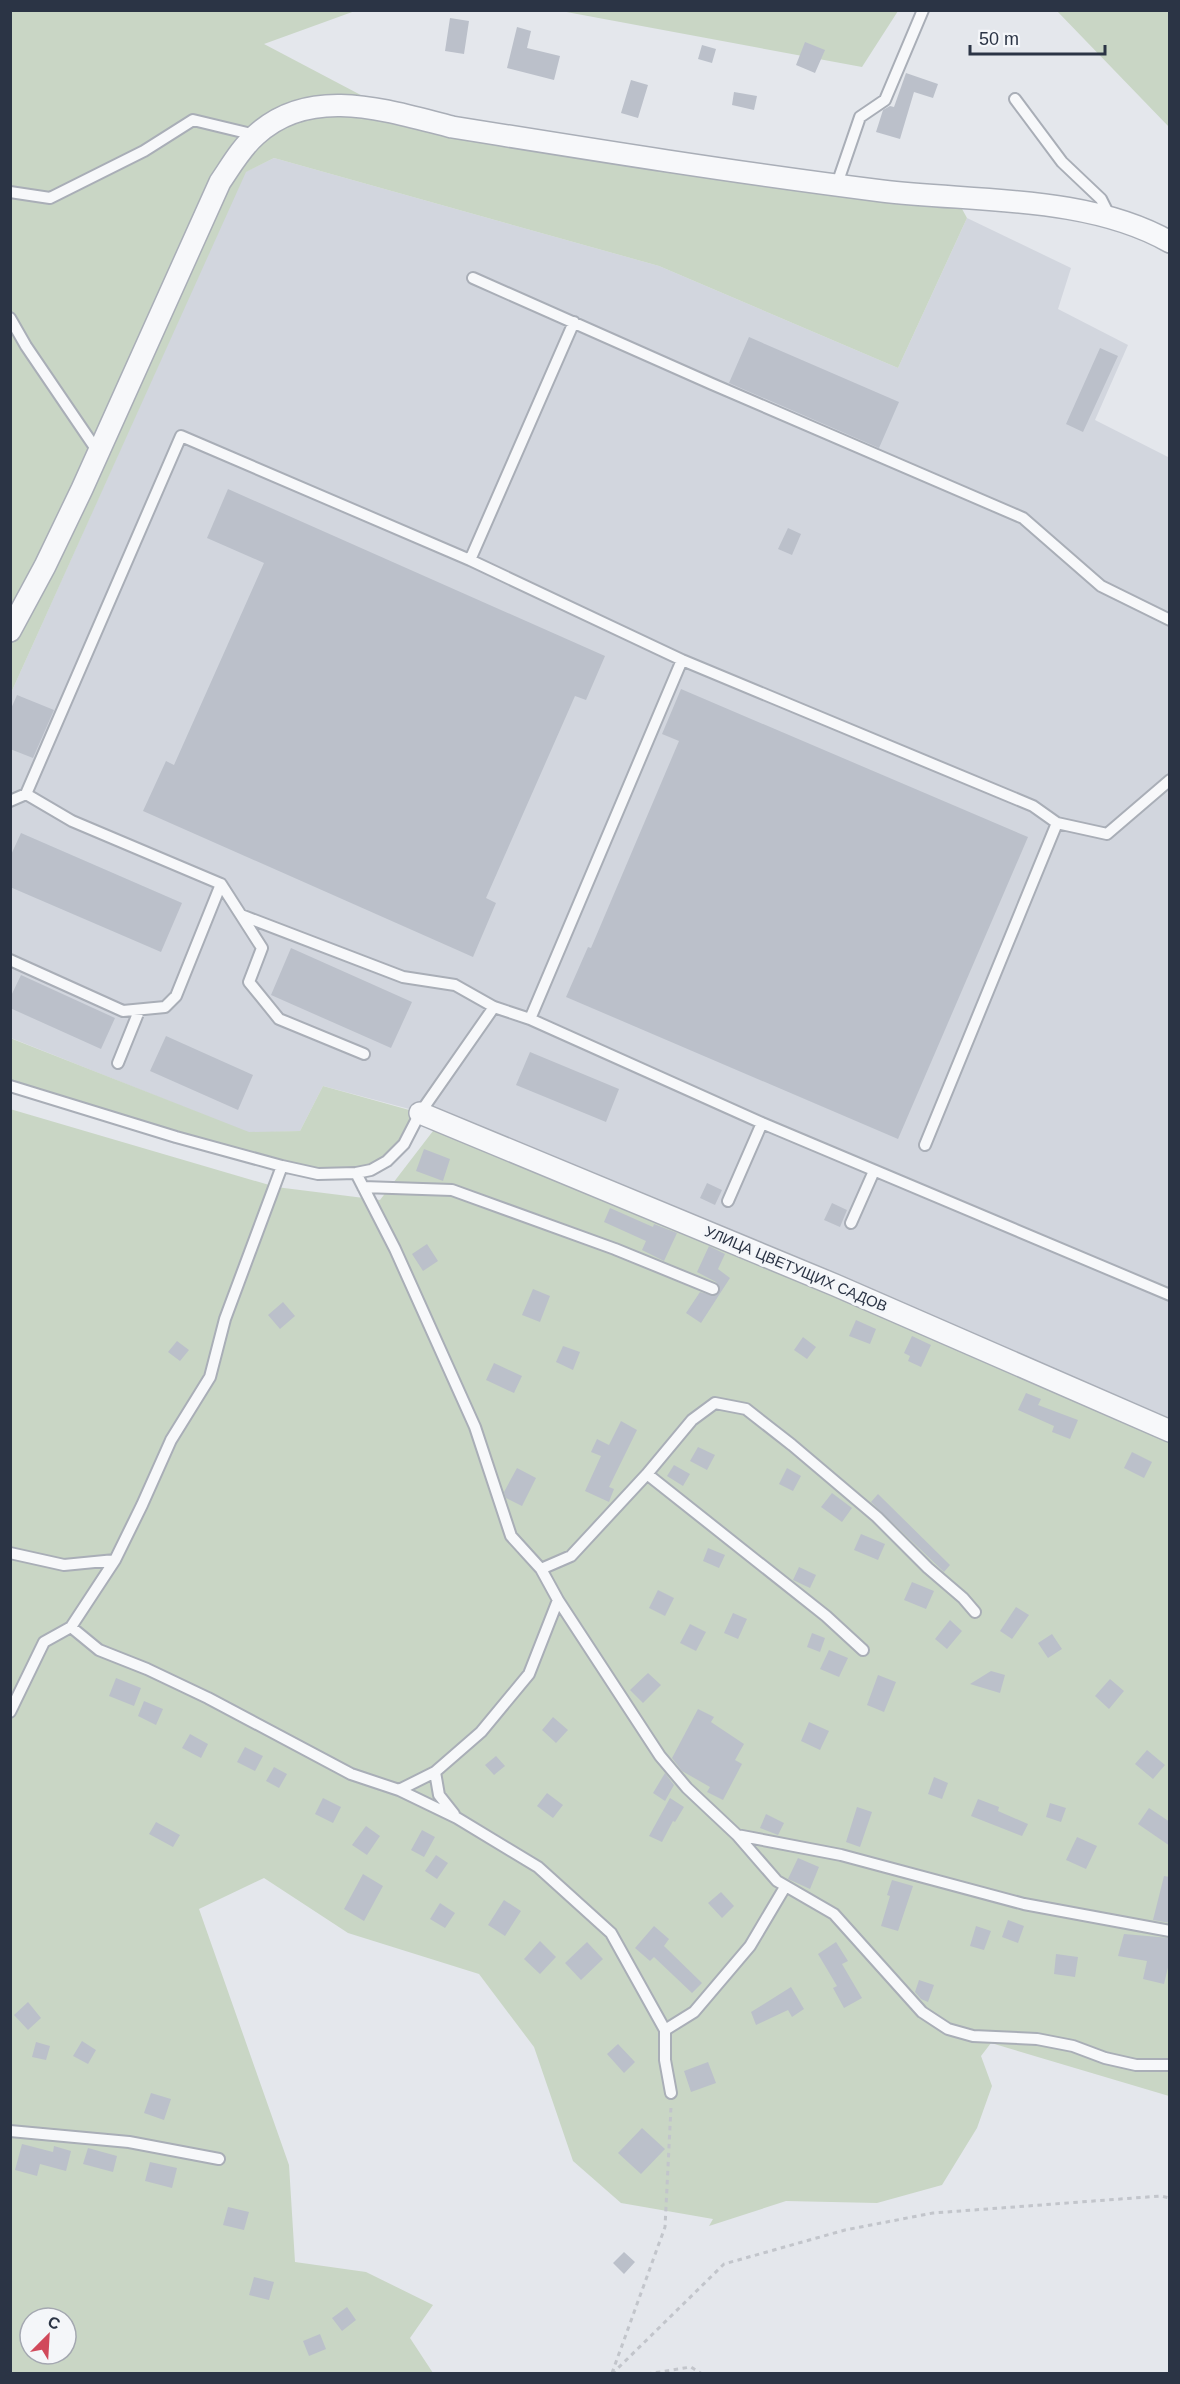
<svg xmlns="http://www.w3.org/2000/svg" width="1180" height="2384" font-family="Helvetica,sans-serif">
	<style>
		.built { fill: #d2d6de }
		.green { fill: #c9d6c5; fill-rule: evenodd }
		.building { fill: #bbc0ca }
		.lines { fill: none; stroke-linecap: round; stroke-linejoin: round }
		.service-casing { stroke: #a9aeb7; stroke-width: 14 }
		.minor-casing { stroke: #a9aeb7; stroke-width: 24 }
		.path { stroke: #c2c5cb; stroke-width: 3; stroke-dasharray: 4.5 4.5; stroke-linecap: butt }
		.service { stroke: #f7f8fa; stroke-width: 10 }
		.minor { stroke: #f7f8fa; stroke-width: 21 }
		.labels { text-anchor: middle; stroke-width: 6; stroke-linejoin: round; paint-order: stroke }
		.street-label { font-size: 15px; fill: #2b3445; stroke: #f4f6f9 }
	</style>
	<rect width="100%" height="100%" fill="#e4e7ec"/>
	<path class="built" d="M274,158L659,266L898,368L967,218L1071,268L1058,309L1128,345L1095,420L1170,458L1169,1429L443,1118L323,1086L300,1131L249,1133L11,1038V693L245,172Z"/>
	<path class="green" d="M11,11H355L264,44L393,112L956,198L967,218L898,368L659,266L274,158L246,172L11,693Z
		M561,11H898L862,67Z
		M1057,11H1169V127Z
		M10,1038L249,1132L300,1131L323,1086L420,1113L387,1161L356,1173L318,1174L11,1086Z
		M10,1109L276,1187L380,1200L443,1118L1169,1429V2096L991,2043L981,2056L992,2086L977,2128L942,2185L877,2203L786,2201L709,2226L713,2219L621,2203L573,2161L534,2047L479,1974L348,1933L264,1878L199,1909L289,2165L295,2262L366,2272L433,2305L410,2338L433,2373H11ZM30,2318H66V2354H30Z"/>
	<path class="building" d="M450,18L469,21L464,54L445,51Z
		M517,27L531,31L527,48L560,56L554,80L507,68Z
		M805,42L825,50L815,73L796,65Z
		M702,45L716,49L712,63L698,59Z
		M906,73L938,84L933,98L914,92L900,139L876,132L883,110L890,106L894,107Z
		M631,80L648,85L638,118L621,113Z
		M734,92L757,96L754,110L732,105Z
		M749,337L899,402L879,448L729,383Z
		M1100,348L1118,356L1083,432L1066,424Z
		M228,489L605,656L586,700L575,696L486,898L496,903L473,957L143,811L166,761L174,765L264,563L207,538Z
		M788,528L801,534L792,555L778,549Z
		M681,689L1028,837L898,1139L566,997L588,947L591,948L679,741L662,734Z
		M17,695L54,710L33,758L10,749V711Z
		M21,833L182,903L161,952L10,887V857Z
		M291,948L412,1002L391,1048L271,995Z
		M21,975L115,1018L101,1049L10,1008V998Z
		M166,1036L253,1075L238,1110L150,1071Z
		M530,1052L619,1089L606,1122L516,1085Z
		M424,1149L450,1159L443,1181L416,1171Z
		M707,1183L722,1190L715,1205L700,1198Z
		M832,1203L847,1210L840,1227L824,1220Z
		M610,1208L653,1227L654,1224L677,1233L664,1261L642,1250L646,1241L604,1222Z
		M427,1244L438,1261L423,1271L412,1254Z
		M709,1246L725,1254L718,1269L730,1278L701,1323L686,1313L700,1292L715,1296L720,1289L716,1282L697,1272Z
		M533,1289L550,1296L540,1322L522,1315Z
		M283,1302L295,1316L280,1329L268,1315Z
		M856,1320L876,1329L870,1344L849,1336Z
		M912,1336L931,1345L921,1367L908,1361L910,1356L904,1353Z
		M803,1337L816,1347L807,1359L794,1350Z
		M177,1341L189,1350L180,1361L168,1352Z
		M563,1346L580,1352L573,1370L556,1362Z
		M494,1363L522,1376L514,1393L486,1380Z
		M1026,1393L1041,1399L1038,1405L1078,1420L1070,1439L1052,1432L1054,1426L1018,1410Z
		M621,1421L637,1430L609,1487L614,1489L609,1502L585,1491L601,1456L591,1452L597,1439L609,1445Z
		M698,1447L715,1455L707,1470L690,1461Z
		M1132,1452L1152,1462L1144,1478L1124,1468Z
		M674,1465L690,1474L683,1486L667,1476Z
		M517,1468L536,1478L522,1506L506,1498L504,1492Z
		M787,1468L801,1476L793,1491L779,1484Z
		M832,1493L852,1508L842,1522L821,1507Z
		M878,1494L950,1565L944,1572L871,1502Z
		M861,1534L885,1544L878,1560L854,1550Z
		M708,1548L725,1555L719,1568L703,1561Z
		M799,1567L816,1575L810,1588L793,1580Z
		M912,1582L934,1591L926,1609L904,1600Z
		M658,1590L674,1598L665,1616L649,1608Z
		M1016,1607L1029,1615L1012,1639L1000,1631Z
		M733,1613L747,1619L738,1639L724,1633Z
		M950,1620L962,1631L947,1649L935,1639Z
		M690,1624L706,1632L696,1651L680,1643Z
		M812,1633L825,1638L820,1652L807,1647Z
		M1052,1634L1062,1649L1048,1658L1038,1643Z
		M829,1650L848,1658L839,1677L820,1669Z
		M991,1671L1005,1675L1000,1693L970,1684Z
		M648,1673L661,1685L643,1703L630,1690Z
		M878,1675L896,1682L884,1712L867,1705Z
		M116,1678L141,1688L134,1706L109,1696Z
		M1110,1679L1124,1691L1109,1709L1095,1696Z
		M144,1701L163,1709L156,1725L138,1716Z
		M698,1709L714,1717L711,1722L744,1744L735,1760L742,1764L723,1800L707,1792L710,1787L682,1771L672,1758Z
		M553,1717L568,1730L556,1743L542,1730Z
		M809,1722L829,1731L820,1750L801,1741Z
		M190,1734L208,1744L201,1758L182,1748Z
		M245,1747L263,1756L255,1771L237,1762Z
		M1147,1750L1165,1765L1153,1779L1135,1764Z
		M496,1756L505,1766L494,1775L485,1765Z
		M274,1767L287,1774L279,1788L266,1781Z
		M665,1773L674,1785L665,1801L653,1793Z
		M934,1777L948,1783L942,1799L928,1794Z
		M547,1793L563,1805L553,1818L537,1806Z
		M323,1798L341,1807L333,1823L315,1814Z
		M670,1798L684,1807L675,1822L673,1821L662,1842L649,1836Z
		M978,1799L999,1807L998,1811L1028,1824L1022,1836L971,1816Z
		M1050,1803L1066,1808L1061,1822L1046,1817Z
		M857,1807L872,1812L860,1847L846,1842Z
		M1149,1808L1170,1822V1846L1138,1824Z
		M766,1814L784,1823L778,1835L760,1828Z
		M156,1822L180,1835L173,1847L149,1834Z
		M366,1826L380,1836L367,1855L352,1845Z
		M422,1830L435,1837L424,1857L411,1850Z
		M1077,1837L1097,1846L1086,1869L1066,1860Z
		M436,1855L448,1863L437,1879L425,1871Z
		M798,1858L819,1867L810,1889L788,1879Z
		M363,1874L383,1886L364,1921L344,1909Z
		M1164,1876L1170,1877V1923L1153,1920Z
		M892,1880L913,1886L898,1931L881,1926L890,1896L887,1895Z
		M721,1892L734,1906L722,1918L708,1903Z
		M504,1900L521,1911L505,1936L488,1925Z
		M440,1903L455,1913L445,1928L430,1919Z
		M1008,1920L1024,1926L1018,1943L1002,1937Z
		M654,1926L669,1939L664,1946L702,1983L692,1993L654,1957L650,1961L635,1948Z
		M976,1926L991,1931L984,1950L970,1946Z
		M1124,1934L1170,1938V1959L1164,1984L1143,1979L1147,1961L1118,1956Z
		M540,1941L556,1957L540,1974L524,1959Z
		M587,1942L603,1959L581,1980L565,1963Z
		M836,1942L848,1961L842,1964L862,1998L844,2008L833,1988L837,1986L818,1954Z
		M1056,1954L1078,1957L1075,1977L1054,1974Z
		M919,1980L934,1985L928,2002L921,1999L915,1992Z
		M791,1987L804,2009L792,2017L788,2010L756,2025L751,2012Z
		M28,2002L41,2018L28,2030L14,2015Z
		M82,2041L96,2050L88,2064L73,2056Z
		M36,2042L50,2046L46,2060L32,2057Z
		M618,2044L635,2062L624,2073L607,2054Z
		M708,2062L716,2083L691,2092L684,2071Z
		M151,2093L171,2099L164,2120L144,2113Z
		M642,2128L665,2149L641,2174L618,2153Z
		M22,2144L53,2152L54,2146L71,2151L66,2171L40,2164L37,2176L15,2170Z
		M88,2148L117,2156L113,2172L83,2164Z
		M150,2162L177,2168L172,2188L145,2181Z
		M228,2207L249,2212L244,2230L223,2225Z
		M624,2252L635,2262L624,2274L613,2263Z
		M254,2277L274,2282L269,2300L249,2295Z
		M347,2307L356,2320L342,2331L332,2318Z
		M320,2334L326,2349L309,2356L303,2341Z"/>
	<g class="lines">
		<g class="service-casing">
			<path id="service" d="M1015,99L1062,162L1101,199L1110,217
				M837,184L860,117L885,100L923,10
				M10,192L50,198L144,151L193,120L255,135
				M473,278L712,384L1023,518L1101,586L1170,620
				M10,318L26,346L98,452
				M470,560L574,322
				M682,660L530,1019L762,1123L1170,1295
				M26,794L72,821L221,884L262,948L249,982L279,1019L364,1054
				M10,801L26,794L181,436L470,560L682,660L1033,806L1057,823L1107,834L1170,780
				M241,915L403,977L455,985L494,1007L530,1019
				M10,960L123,1011L165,1007L176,996L221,884
				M118,1063L139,1011
				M10,1086L176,1137L282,1166L318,1174L356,1173L371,1170L387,1161L404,1144L420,1113L494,1007
				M925,1145L1057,823
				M356,1173L395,1249L475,1427L511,1536L541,1569L558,1600L529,1674L481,1732L435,1772L439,1795L454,1814
				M363,1187L452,1190L615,1249L713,1289
				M728,1201L762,1123
				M851,1223L874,1171
				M647,1474L692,1420L715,1403L746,1409L792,1445L877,1517L928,1568L963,1598L975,1612
				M10,1553L64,1565L115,1560
				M541,1569L571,1556L647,1474L826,1616L863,1650
				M558,1600L660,1756L687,1788L737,1835L777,1881L834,1914L922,2012L948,2029L973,2036L1037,2039L1073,2046L1105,2058L1136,2065H1170
				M71,1627L99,1650L147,1669L208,1698L351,1774L399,1790L457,1818L538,1867L611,1933L665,2030V2060L671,2093
				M10,1712L44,1642L71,1627L115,1560L142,1505L171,1440L210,1377L225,1319L282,1166
				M399,1790L435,1772
				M737,1835L841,1855L1024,1904L1170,1931
				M665,2030L694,2012L750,1946L785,1887
				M10,2131L129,2142L219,2159"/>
		</g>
		<g class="minor-casing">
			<path id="minor" d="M10,631L45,566L82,489L220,182C231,166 241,148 256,135C311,84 388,111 452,127C595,150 738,173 882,191C974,202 1088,195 1170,242
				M420,1113L835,1285L1170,1431"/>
		</g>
		<path class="path" d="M612,2373L665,2227L671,2107
			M612,2374L724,2264L845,2230L933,2213L1161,2196L1170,2198
			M647,2374L691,2367L702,2374"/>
		<use href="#service" class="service"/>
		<use href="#minor" class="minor"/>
	</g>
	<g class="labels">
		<g class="street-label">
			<text transform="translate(796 1269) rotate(23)" y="5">УЛИЦА ЦВЕТУЩИХ САДОВ</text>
		</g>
	</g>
	<rect width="1180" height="2384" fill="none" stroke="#2b3445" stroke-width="24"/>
	<g transform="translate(48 2336) rotate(24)"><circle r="28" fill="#f4f6f9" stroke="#a4a8b1" stroke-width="1.5"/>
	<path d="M0-4.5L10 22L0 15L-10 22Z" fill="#d1495b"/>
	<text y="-9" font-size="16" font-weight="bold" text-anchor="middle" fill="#2b3445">С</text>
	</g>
	<path d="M970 45v9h135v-9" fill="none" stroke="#2b3445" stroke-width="3"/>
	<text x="979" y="45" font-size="18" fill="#2b3445" stroke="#f4f6f9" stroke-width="4.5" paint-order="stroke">50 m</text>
</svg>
